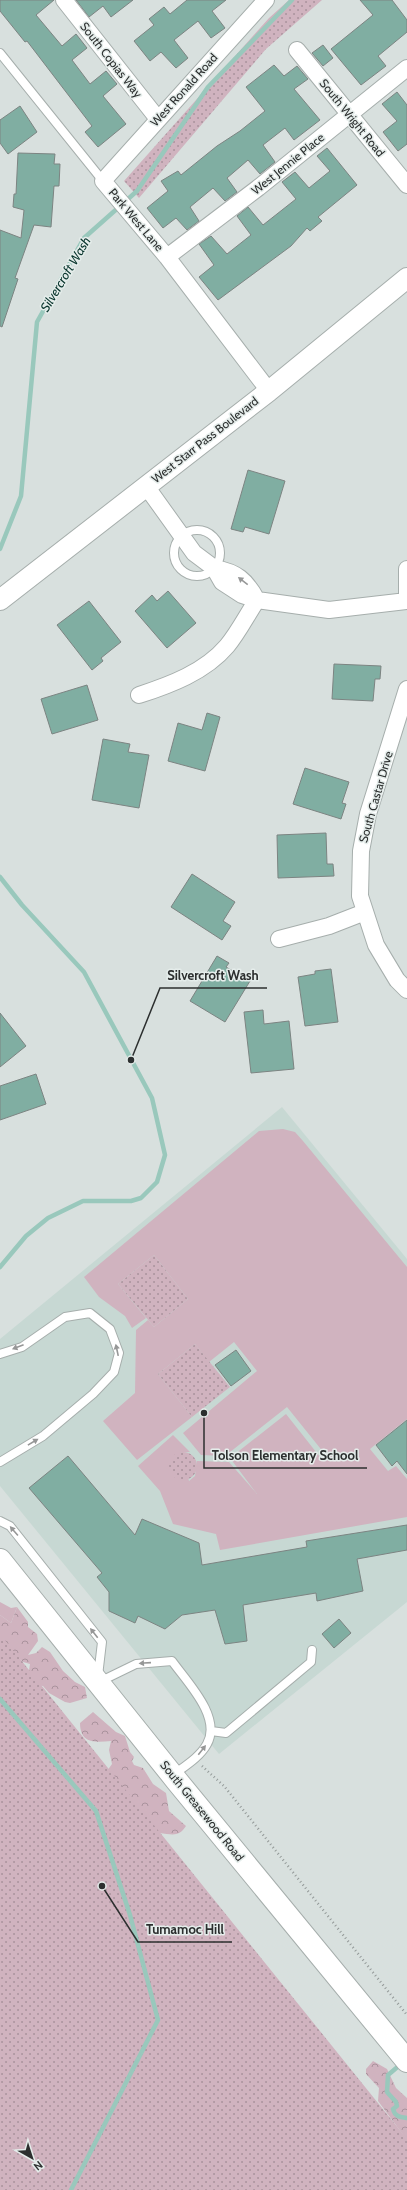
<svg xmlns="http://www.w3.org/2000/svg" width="407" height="2190" font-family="Cabin,sans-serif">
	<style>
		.built { fill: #c7d8d3 }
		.grass { fill: #d0b3bf }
		.forest { fill: url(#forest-crowns) }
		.park { fill: url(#park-dots) }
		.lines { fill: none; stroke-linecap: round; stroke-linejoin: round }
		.stream { stroke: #99c8bc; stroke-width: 4.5 }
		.building { fill: #80aea2; stroke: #7c8482 }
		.service-casing { stroke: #a6aeac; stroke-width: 10 }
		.minor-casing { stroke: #a6aeac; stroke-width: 18 }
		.tertiary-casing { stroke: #a6aeac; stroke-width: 22 }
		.secondary-casing { stroke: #a6aeac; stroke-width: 24 }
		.path { stroke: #949a99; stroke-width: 2.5; stroke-dasharray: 1 3; stroke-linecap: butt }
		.service { stroke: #fff; stroke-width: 8 }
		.minor { stroke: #fff; stroke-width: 16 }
		.tertiary { stroke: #fff; stroke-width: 20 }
		.secondary { stroke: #fff; stroke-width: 22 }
		.oneway { fill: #969797 }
		.labels { text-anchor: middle; stroke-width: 3; stroke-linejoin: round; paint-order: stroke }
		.street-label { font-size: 12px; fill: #2c2f2f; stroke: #e5edeb }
		.water-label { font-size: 13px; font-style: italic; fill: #09352d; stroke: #e5edeb }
		.leader { fill: none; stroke: #2c2f2f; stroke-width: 1.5 }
		.callout-dot { fill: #2c2f2f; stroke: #e5edeb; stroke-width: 1.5 }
		.callout-label { font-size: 13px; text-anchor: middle; font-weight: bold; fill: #2c2f2f; stroke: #e5edeb; stroke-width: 3; stroke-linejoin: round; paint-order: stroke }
	</style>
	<defs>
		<pattern id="forest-crowns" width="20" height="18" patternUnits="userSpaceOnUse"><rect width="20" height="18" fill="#d0b3bf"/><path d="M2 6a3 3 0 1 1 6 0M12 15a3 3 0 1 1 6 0" fill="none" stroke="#a9929c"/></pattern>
		<pattern id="park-dots" width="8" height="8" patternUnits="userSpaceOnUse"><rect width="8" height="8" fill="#d0b3bf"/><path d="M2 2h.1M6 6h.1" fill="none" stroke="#a9929c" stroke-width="1.8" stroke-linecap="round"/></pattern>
	</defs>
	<rect width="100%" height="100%" fill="#d8e0de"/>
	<path class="built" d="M282,1107L407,1259V1602L219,1754L0,1486V1339Z"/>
	<path class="grass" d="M283,1129L295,1132L303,1141L407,1267V1419L370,1449L388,1471L396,1466L407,1479V1517L220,1550L216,1534L173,1524L160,1491L138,1466L173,1435L190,1452H181L189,1481L195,1476L197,1461L229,1462L257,1494L230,1458L286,1414L320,1457L324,1453L287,1407L225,1456L201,1455L183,1433L257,1371L234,1342L209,1362L195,1344L158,1374L192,1417L137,1460L103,1421L135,1393L136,1330L148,1320L154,1327L188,1299L154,1255L118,1284L146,1318L132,1328L125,1316L99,1297L84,1277L259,1131Z
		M0,1602L11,1608L17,1607L11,1623L0,1615Z"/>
	<path class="forest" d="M17,1607L28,1622V1627L37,1634L38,1641L28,1655L36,1653L42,1647L50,1652L63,1671L75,1682L85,1687L87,1698L70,1703L65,1702L49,1693L43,1686L34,1685L28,1677L30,1664L23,1662L0,1641V1615L11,1623Z
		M93,1712L116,1732L125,1736L130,1752L134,1757L132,1761L134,1765L143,1768L153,1784L166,1793L169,1811L186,1826C178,1838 172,1834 159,1833L107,1771L112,1764L109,1750L111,1741C97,1742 80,1745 80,1723Z
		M373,2061L387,2069L396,2088L407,2098V2140L378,2101L379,2088L366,2074V2069Z"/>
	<path class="park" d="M289,0H322L266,49L139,198L124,181L269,18Z
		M154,1255L188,1299L154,1327L118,1284Z
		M195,1344L230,1387L192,1417L158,1374Z
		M169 1466a14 14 0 1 1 28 0a14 14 0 1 1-28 0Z
		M0,1634L407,2139V2190H0Z"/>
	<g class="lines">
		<path class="stream" d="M0,549L21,496L37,322L84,238L137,191L208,87L292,0
			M0,877L22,905L84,972L152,1098L165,1155L157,1182L141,1198L131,1201H83L48,1218L26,1236L0,1267
			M0,1699L96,1811L130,1915L158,2020L71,2190
			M401,2064L388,2075L387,2092L396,2102L397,2106L393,2109C395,2117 400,2117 407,2118"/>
	</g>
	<path class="building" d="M0,0H54L36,15L62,46L76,34L87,48L72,60L90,84L106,71L117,84L103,96L126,124L98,147L85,132L92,126L27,41L25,42L0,11Z
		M76,0H133L111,17L103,6L89,17Z
		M187,0H226L212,11L225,28L211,38L198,21L174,40L188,58L176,68L161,52L150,61L134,41L154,25L149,19L164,7L170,14Z
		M360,0H392L407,20V32L378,56L386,66L361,85L331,49L373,15Z
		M323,45L333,58L323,66L312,53Z
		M274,65L284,76L297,66L308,79L294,89L320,120L294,140L285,128L263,145L275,162L260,174L248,160L227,178L237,192L225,201L213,188L190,207L199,221L187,230L176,218L163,228L147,208L168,191L161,181L178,171L181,175L217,146L240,131L265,111L246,87Z
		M397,92L407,105V144L398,151L383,132L397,121L382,104Z
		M20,106L37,132L8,154L0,143V120Z
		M327,148L357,185L318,217L322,221L310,231L307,228L291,246L218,300L199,277L214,265L199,244L211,236L227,254L251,235L237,216L248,207L263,225L296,199L282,182L295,172L309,188L330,171L317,156Z
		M18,153L55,154L54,164H60L59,186H54L51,227L34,225L15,278L18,279L2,327L0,326V230L21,238L24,210L13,207L14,194H16Z
		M248,470L285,481L269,534L245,527L243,532L231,529Z
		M168,591L196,623L167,648L135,611L152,595L157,601Z
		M89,601L121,642L101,658L103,661L92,670L57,625Z
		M334,664L381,666L380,679H375L373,701L332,699Z
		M87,685L98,720L52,734L41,699Z
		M207,713L220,717L205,771L168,761L178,723L202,730Z
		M103,739L130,744L128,752L149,755L139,808L92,800Z
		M305,768L349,782L342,803L346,804L341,819L293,804Z
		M326,833L327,864H333L334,876L278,878L277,835Z
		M192,874L235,902L223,921L231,926L222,940L171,907Z
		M217,956L229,963L226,967L250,981L225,1022L190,1001Z
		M331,969L338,1022L305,1026L298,977L315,974V971Z
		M263,1010L264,1024L289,1021L294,1069L251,1073L244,1012Z
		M0,1013L26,1046L0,1067Z
		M36,1074L46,1104L0,1120V1086Z
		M236,1350L251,1371L231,1386L215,1365Z
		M407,1420V1474L397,1461L392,1466L376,1445Z
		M68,1456L135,1535L142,1519L199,1543L202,1565L307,1547L306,1541L407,1525V1550L357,1559L363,1591L317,1601L316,1593L243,1605L247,1641L225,1644L215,1610L182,1615L165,1629L138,1616L135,1623L109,1611V1592L97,1577L102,1573L29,1488Z
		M339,1619L351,1633L334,1648L322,1634Z"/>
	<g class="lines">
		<g class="service-casing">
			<path id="service" d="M0,53L103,181
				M174 553a23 23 0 1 1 46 0a23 23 0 1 1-46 0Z
				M0,1354L22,1347L65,1317L90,1313L110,1329L119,1353L114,1372L93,1394L43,1436L0,1462
				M0,1521L10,1526L102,1642L98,1676
				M99,1682L136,1664L172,1661C187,1682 222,1717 207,1744C200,1757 185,1766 173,1775
				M211,1731L226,1733L311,1662L312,1650"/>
		</g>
		<g class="minor-casing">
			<path id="minor" d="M64,0L158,119
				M266,0L103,181L167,257L269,391
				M297,50L407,185
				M167,257L258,188L407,68
				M146,486L194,553L214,568L222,582L242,595L257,600C246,580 237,572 214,568
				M407,569V598
				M407,689L368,814L361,851L360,896L376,945L397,980L407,990
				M139,695C170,685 205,672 227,646C238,633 247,615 257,600L329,610L407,601
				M279,939L329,926L365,912"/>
		</g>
		<g class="tertiary-casing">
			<path id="tertiary" d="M0,600L269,391L407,278"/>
		</g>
		<g class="secondary-casing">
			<path id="secondary" d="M0,1560L177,1781L407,2061"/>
		</g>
		<path class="path" d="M202,1766L224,1786L407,2015"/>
		<use href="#service" class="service"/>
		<use href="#minor" class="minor"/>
		<use href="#tertiary" class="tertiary"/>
		<use href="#secondary" class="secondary"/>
	</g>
	<defs><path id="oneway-solid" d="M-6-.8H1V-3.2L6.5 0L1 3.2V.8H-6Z"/></defs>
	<g class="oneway">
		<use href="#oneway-solid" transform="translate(243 581) rotate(-142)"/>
		<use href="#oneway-solid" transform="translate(18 1347) rotate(159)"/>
		<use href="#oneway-solid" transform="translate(117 1350) rotate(-102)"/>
		<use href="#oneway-solid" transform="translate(33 1442) rotate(-31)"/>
		<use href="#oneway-solid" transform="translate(14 1531) rotate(-131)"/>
		<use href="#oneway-solid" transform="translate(94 1633) rotate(-128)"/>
		<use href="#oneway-solid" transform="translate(145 1663) rotate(176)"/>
		<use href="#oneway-solid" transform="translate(202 1750) rotate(-52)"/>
	</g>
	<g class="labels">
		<g class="street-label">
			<text transform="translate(111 60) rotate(52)" y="4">South Copias Way</text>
			<text transform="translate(184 90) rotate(-48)" y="4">West Ronald Road</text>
			<text transform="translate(352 118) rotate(51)" y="4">South Wright Road</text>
			<text transform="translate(288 164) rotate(-39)" y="4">West Jennie Place</text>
			<text transform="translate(136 220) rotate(50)" y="4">Park West Lane</text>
			<text transform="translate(205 440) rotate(-38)" y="4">West Starr Pass Boulevard</text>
			<text transform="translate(376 797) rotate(-74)" y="4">South Castar Drive</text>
			<text transform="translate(202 1811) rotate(51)" y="4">South Greasewood Road</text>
		</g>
		<g class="water-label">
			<text transform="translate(65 274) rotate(-59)" y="5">Silvercroft Wash</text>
		</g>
	</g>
	<path class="leader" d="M131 1060L160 988H267M204 1413L204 1468H367M102 1886L138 1942H232"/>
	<g class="callout-dot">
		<circle cx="131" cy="1060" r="4"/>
		<circle cx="204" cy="1413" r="4"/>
		<circle cx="102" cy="1886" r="4"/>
	</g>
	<g class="callout-label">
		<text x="213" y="980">Silvercroft Wash</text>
		<text x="285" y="1460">Tolson Elementary School</text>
		<text x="185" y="1934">Tumamoc Hill</text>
	</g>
	<g transform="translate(32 2158) rotate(141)" stroke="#e5edeb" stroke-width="3" paint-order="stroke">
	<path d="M0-3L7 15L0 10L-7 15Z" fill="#2c2f2f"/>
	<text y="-6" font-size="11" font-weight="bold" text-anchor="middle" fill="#2c2f2f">N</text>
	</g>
</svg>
